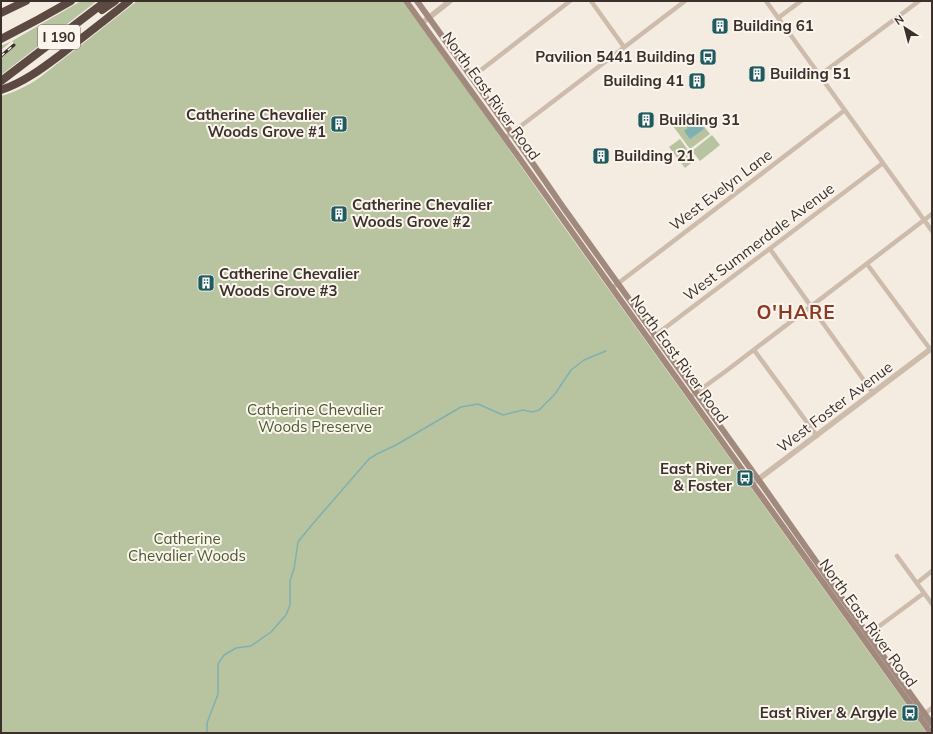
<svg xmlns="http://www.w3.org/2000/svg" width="933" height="734" font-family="Mulish,sans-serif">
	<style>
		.green { fill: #b8c4a0 }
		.water { fill: #7fb0b2 }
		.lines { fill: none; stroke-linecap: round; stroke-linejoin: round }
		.stream { stroke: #7fb0b2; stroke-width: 1.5 }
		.minor { stroke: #cdbbac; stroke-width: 4.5 }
		.tertiary { stroke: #cdbbac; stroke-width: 5.5 }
		.secondary { stroke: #a18a7d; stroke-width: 6 }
		.motorway { stroke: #5c4a42; stroke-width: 8 }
		.rail-casing { stroke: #3b302b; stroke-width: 3 }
		.rail { stroke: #fbf5ee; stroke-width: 1.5; stroke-dasharray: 4.5; stroke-linecap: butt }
		.labels { text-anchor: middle; stroke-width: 4; stroke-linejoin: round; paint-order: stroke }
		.shield { fill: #fbf5ee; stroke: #756b66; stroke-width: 1 }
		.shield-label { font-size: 14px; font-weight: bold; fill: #3b302b }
		.poi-label { font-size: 15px; font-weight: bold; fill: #3b302b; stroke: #fbf5ee; text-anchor: start }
		.street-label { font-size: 15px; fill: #3b302b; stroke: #fbf5ee }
		.park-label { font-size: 15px; fill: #4a5a2e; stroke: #fbf5ee }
		.district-label { font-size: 19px; font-weight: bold; letter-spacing: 1px; fill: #8c3b22; stroke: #fbf5ee }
	</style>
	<rect width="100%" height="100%" fill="#f4ebe1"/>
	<path class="green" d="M81,1H97L1,75V58L15,46L12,41L1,50V46L12,41Z
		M137,1H402L455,72L551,209L927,733H1V96C15,92 27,86 39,78Z
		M693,112L710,134L690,149L673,126L674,125H675L677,124L676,123L690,113V114Z
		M712,135L720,145L700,161L692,151Z
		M680,139L695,160L685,168L669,147Z"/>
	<path class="water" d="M690,119L694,124L698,121L704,129L690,139L684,131L688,128L684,123Z"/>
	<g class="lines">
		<path class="stream" d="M207,733V723L218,694V664L224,655L236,648L251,646L271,632L286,615L290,605V581L294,569L298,542L310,527L369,459L377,454L396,445L461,407L478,404L503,415L523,410L532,412L539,410L555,394L571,370L584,360L606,351"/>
		<path class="minor" d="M591,1L624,47
			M766,1L932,231
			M778,18L801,1
			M820,75L919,1
			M472,77L570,1
			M505,138L685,1
			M770,249L873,393
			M867,264L930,349
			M612,288L845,110
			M649,340L883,163
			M754,350L817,436
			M690,397L726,371L932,214
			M897,556L932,604
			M917,583L932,571
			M866,636L924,593
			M922,716L932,708"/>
		<path class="tertiary" d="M422,23L450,1
			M752,484L932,348"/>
		<path class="secondary" d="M406,1L505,138L612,288L931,733
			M417,1L527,155L563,207L763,486L834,587L932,724"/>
		<path class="motorway" d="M102,10L115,1
			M1,13L26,1
			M1,39L39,19L71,1
			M1,81L106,1
			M1,90C25,82 44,67 64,52C86,35 108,18 129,1"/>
		<g class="rail-casing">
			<path id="rail" d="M1,56L14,45"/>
		</g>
		<use href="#rail" class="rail"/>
	</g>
	<defs>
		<g id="building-square" transform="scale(0.9)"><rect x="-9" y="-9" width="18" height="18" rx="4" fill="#1f5a5e" stroke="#fbf5ee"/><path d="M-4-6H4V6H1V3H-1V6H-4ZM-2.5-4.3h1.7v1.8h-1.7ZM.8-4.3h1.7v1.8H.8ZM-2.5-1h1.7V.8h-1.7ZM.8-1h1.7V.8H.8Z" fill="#fff"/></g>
		<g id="bus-square" transform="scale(0.9)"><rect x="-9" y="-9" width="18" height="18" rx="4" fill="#1f5a5e" stroke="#fbf5ee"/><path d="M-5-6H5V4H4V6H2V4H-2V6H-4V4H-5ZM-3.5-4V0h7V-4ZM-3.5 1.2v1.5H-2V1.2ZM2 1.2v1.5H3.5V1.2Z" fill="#fff"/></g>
	</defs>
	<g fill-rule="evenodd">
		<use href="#building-square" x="720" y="26"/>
		<use href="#bus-square" x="708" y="57"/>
		<use href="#building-square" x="757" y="74"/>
		<use href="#building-square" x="697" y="81"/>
		<use href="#building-square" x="646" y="120"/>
		<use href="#building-square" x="339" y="124"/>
		<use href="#building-square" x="601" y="156"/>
		<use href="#building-square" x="339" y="214"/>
		<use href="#building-square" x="206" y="283"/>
		<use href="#bus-square" x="745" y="478"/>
		<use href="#bus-square" x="910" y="713"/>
	</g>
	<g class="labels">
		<rect class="shield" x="38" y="25" width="42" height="24" rx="3"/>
		<g class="shield-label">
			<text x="59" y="42">I 190</text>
		</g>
		<g class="poi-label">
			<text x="733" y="31">Building 61</text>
			<text x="695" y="62" text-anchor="end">Pavilion 5441 Building</text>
			<text x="770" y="79">Building 51</text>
			<text x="684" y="86" text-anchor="end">Building 41</text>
			<text x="326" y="120" text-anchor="end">Catherine Chevalier<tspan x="326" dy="17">Woods Grove #1</tspan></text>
			<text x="659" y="125">Building 31</text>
			<text x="614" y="161">Building 21</text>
			<text x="352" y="210">Catherine Chevalier<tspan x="352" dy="17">Woods Grove #2</tspan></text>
			<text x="219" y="279">Catherine Chevalier<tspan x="219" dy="17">Woods Grove #3</tspan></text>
			<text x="732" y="474" text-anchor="end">East River<tspan x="732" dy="17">&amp; Foster</tspan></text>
			<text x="897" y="718" text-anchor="end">East River &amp; Argyle</text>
		</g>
		<g class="street-label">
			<text transform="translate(491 96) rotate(54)" y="5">North East River Road</text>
			<text transform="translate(721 190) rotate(-37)" y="5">West Evelyn Lane</text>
			<text transform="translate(759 242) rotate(-37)" y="5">West Summerdale Avenue</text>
			<text transform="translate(679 359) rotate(54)" y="5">North East River Road</text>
			<text transform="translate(835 407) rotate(-37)" y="5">West Foster Avenue</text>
			<text transform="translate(868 623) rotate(54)" y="5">North East River Road</text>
		</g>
		<g class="park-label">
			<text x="315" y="415">Catherine Chevalier<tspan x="315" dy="17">Woods Preserve</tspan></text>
			<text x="187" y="544">Catherine<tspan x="187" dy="17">Chevalier Woods</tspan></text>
		</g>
		<g class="district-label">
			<text x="796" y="319">O'HARE</text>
		</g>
	</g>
	<rect width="933" height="734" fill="none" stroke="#3b302b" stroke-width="4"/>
	<g transform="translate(905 28) rotate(324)" stroke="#fbf5ee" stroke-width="3" paint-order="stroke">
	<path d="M0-3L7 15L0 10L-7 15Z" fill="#3b302b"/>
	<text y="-6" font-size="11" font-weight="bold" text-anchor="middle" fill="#3b302b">N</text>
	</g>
</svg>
